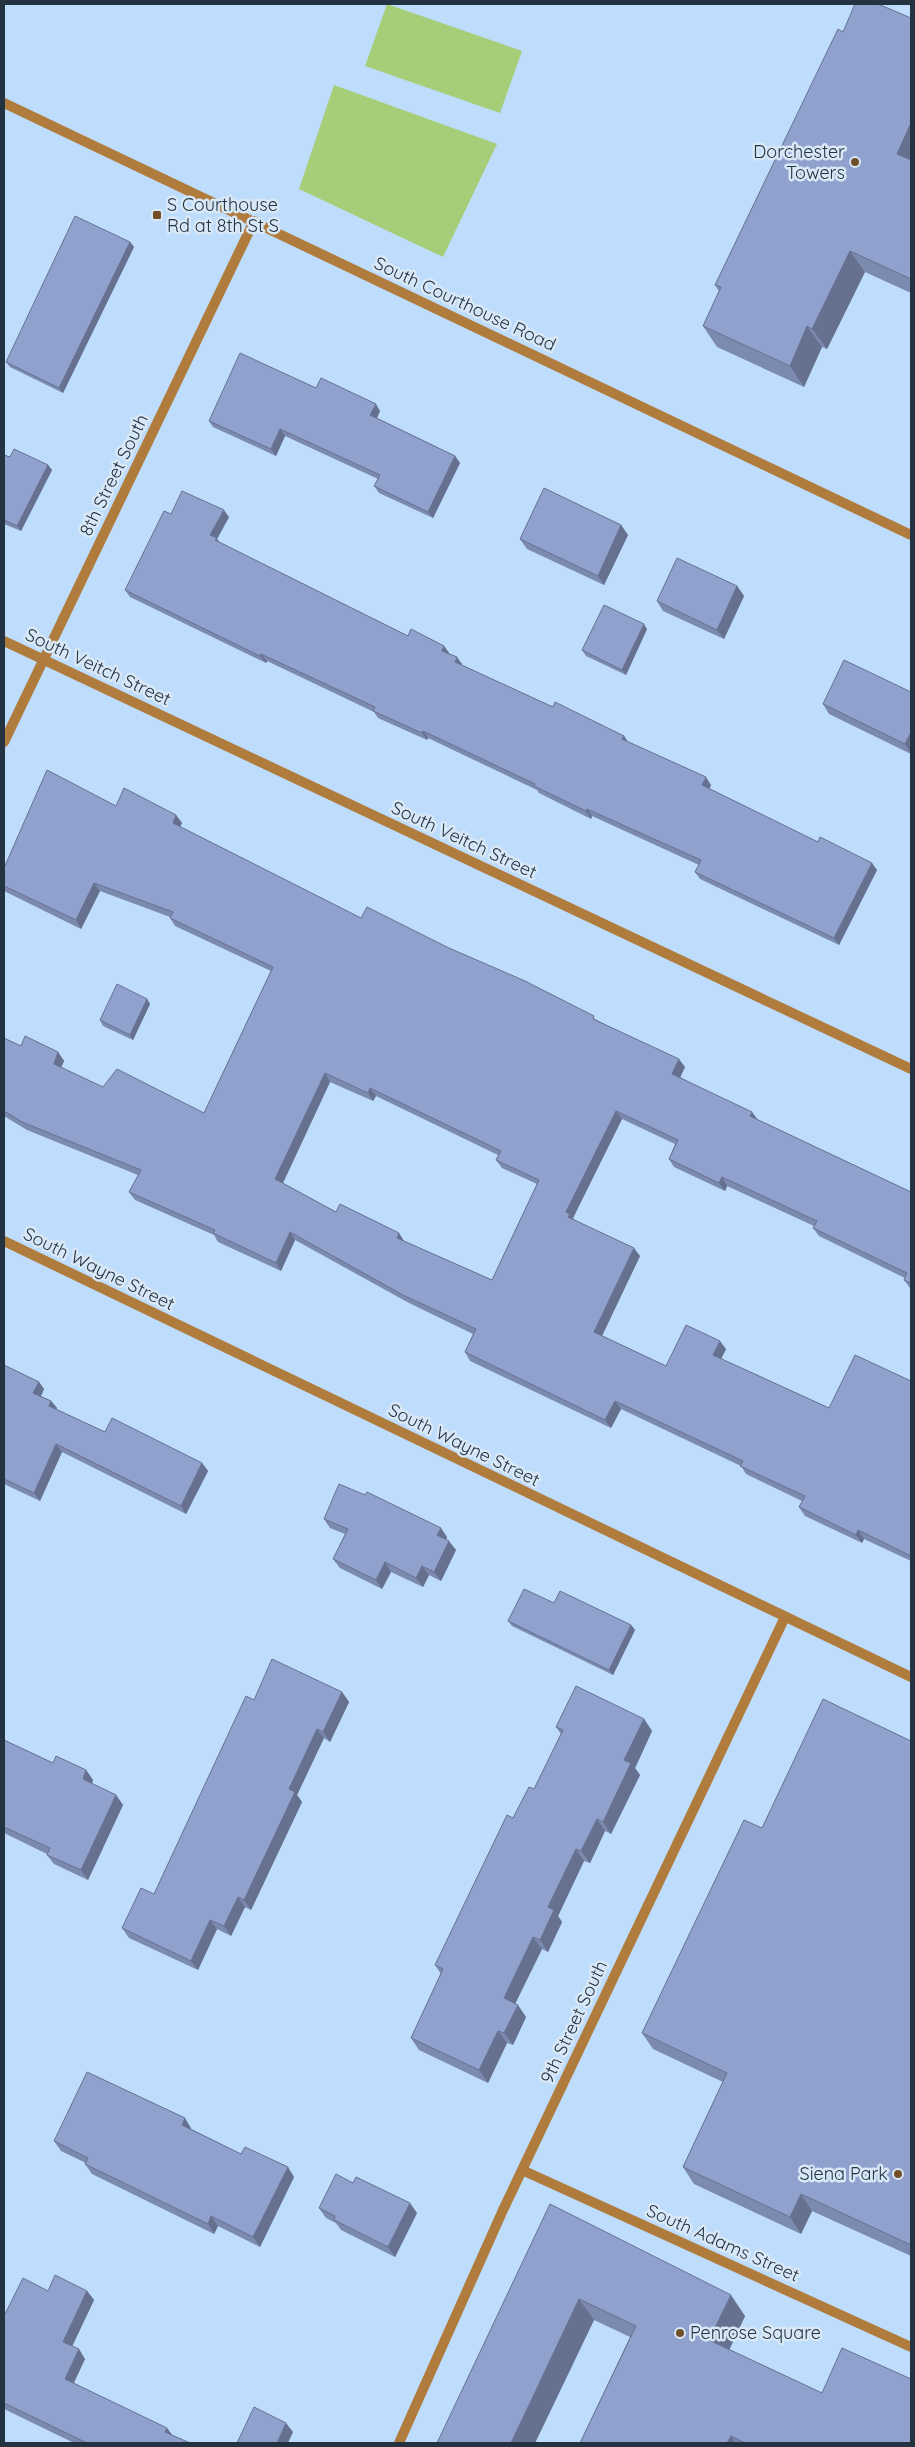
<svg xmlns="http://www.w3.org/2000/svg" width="915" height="2447" font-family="Quicksand,sans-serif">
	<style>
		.green { fill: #a6ce78 }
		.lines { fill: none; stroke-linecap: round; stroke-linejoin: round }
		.minor { stroke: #b07c3d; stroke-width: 10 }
		.tertiary { stroke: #b07c3d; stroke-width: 10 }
		.wall { fill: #7d8ab0; fill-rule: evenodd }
		.shaded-wall { fill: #667190 }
		.building { fill: #91a1cd; stroke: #667190; fill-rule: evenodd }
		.poi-dot { fill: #725027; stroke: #d9e8f7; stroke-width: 2 }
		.labels { text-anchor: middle; stroke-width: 5; stroke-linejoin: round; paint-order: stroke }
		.poi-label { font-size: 18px; fill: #243341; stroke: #d9e8f7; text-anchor: end }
		.street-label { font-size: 18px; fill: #243341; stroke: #d9e8f7 }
	</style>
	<rect width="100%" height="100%" fill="#bedcfb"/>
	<path class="green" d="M387,4L522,51L500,113L365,66Z
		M334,85L497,144L443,257L299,189Z"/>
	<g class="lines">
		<path class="minor" d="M4,641L911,1069
			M4,742L254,221
			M4,1241L911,1677
			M522,2170L911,2347
			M399,2443L503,2210L785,1617"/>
		<path class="tertiary" d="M4,103L911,535"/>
	</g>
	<path class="wall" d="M911,18V293L865,272L827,349L822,347L804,387L717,347L703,326L719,291L715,285L843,32Z
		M130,242L134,247L63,393L10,367L6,362Z
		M316,388L380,411L377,418L455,456L460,463L433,518L379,493L374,486L378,479L285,436L276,456L213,427L209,421Z
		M4,455L10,457L48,465L52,470L21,531L4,524Z
		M171,514L229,517L217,539L220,543L408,636L444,646L449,653V654L461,665L553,707L624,736L628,742L711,785L709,789L818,842L877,870L839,945L700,879L695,872L699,865L592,816L591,819L539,793L537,790L428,738L427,740L378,718L374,712L267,661L266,663L130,597L125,590Z
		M621,525L628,535L604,585L527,549L520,539Z
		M737,586L744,596L724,639L663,611L657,601Z
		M647,629L626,675L586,656L582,650Z
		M911,692V754L829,714L823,704Z
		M116,806L176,815L182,823L180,827L361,918L449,948L597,1020L685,1067L680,1077L758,1120L911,1192V1289L910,1288L904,1280L905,1278L819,1236L813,1228L814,1226L727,1186L725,1191L674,1167L669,1159L675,1144L622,1119L573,1218L574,1220L640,1256L602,1336L666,1366L726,1349L721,1359L829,1408L911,1381V1561L864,1539L862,1543L805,1516L799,1507L802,1501L746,1474L741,1466L621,1409L611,1428L470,1361L465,1352L473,1334L409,1303L295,1240L281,1271L218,1242L214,1235L135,1200L129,1192L138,1175L27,1130L4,1116V1038L21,1046L58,1052L64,1061L61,1068L103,1087L204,1113L271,971L175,926L170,918V917L100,891L81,929L4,891V868ZM330,1082L373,1101L376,1096L498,1155L496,1160L502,1168L537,1184L492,1280L404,1241L336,1212L283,1183Z
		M147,999L150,1004L133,1040L103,1026L100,1020Z
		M4,1365L39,1382L44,1389L41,1396L51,1401L57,1408L56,1409L105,1432L202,1463L208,1471L186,1514L62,1452L40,1501L4,1484Z
		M324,1519L447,1537L446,1540L456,1550L441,1581L429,1575L423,1587L391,1572L382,1589L340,1568L333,1559L345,1534L330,1528Z
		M554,1603L631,1625L635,1630L613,1675L512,1626L508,1621Z
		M342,1692L349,1702L330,1742L324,1738L297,1795L302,1802L251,1910L245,1907L231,1936L217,1929L198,1970L129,1938L122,1928L154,1894L254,1700Z
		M644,1719L652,1731L635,1768L640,1775L611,1834L605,1831L590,1863L584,1861L558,1916L562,1922L548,1952L542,1949L515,2004L526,2017L513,2045L507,2043L488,2083L419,2050L411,2038L441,1974L435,1965L513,1818L534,1789L561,1734L556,1727Z
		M4,1740L53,1763L86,1770L93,1780L92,1784L116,1795L123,1805L88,1880L54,1864L47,1855V1854L4,1833Z
		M911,1741V2256L812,2211L801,2234L694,2184L683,2167L723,2082L653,2049L642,2033L762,1828Z
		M191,2128V2129L241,2154L294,2177L260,2247L218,2226L214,2234L92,2174L85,2164L86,2163L61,2151L54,2141Z
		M550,2204L745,2316L729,2350L822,2393L911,2443H580L630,2337L594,2320L535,2443Z
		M319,2208L417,2213L395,2257L341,2230L336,2223L326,2218Z
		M48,2291H87L94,2300L72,2346L85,2359L74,2383L172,2435L190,2443H74L4,2409V2316Z"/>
	<path class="shaded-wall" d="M911,123V174L897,154Z
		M130,242L134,247L63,393L59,388Z
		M850,251L865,272L827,349L812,329Z
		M807,326L822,347L804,387L790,366Z
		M376,404L380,411L375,422L370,415Z
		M280,429L285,436L276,456L271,449Z
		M455,456L460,463L433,518L428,512Z
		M48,465L52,470L21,531L17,526Z
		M224,510L229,517L217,539L222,545L220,548L210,535Z
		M621,525L628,535L604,585L598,576Z
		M737,586L744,596L724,639L717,630Z
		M644,624L647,629L626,675L622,670Z
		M444,646L449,653L447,658L442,651Z
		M261,654L267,661L266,663L260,656Z
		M457,657L462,664L460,669L455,662Z
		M423,731L428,738L427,740L422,733Z
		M911,732V753L905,744Z
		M624,736L629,743L622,739Z
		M706,777L711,785L707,793L702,785Z
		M587,809L592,816L591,819L586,811Z
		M176,815L182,823L178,831L173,823Z
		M872,863L877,870L839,945L834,938Z
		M94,883L100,891L81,929L76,920Z
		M147,999L150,1004L133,1040L130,1035Z
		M58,1052L64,1061L59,1072L54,1064Z
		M679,1059L685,1067L678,1082L672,1074Z
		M325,1073L330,1082L281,1187L275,1179Z
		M370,1088L376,1096L373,1101L368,1093Z
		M616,1111L622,1119L573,1218L575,1222L568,1217L566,1212Z
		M752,1112L758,1120L750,1116Z
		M722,1177L727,1186L725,1191L719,1183Z
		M290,1232L295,1240L281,1271L276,1263Z
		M399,1233L404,1241L397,1238Z
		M634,1248L640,1256L600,1340L594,1332Z
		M720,1341L726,1349L719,1363L713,1355Z
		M39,1382L44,1389L39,1400L33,1393Z
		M51,1401L57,1408L54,1413L49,1406Z
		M615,1401L621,1409L611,1428L605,1420Z
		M56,1444L62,1452L40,1501L34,1493Z
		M202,1463L208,1471L186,1514L181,1506Z
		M441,1528L447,1537L444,1544L437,1535Z
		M858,1530L864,1539L862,1543L856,1535Z
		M449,1541L456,1550L441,1581L434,1572Z
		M385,1562L391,1572L382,1589L376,1580Z
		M422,1566L429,1575L423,1587L416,1578Z
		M631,1625L635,1630L613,1675L609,1670Z
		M342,1692L349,1702L330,1742L323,1732Z
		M644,1719L652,1731L635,1768L640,1775L611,1834L603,1822L624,1760Z
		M317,1729L324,1738L297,1795L302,1802L251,1910L244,1900L289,1789Z
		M86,1770L93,1780L89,1789L83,1779Z
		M116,1795L123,1805L88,1880L81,1870Z
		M597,1819L605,1831L590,1863L581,1851Z
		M576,1849L584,1861L558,1916L562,1922L548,1952L540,1940L548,1907Z
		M238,1897L245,1907L231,1936L224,1926Z
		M210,1920L217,1929L198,1970L191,1961Z
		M533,1937L542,1949L512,2010L504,1998Z
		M518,2005L526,2017L513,2045L504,2033Z
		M498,2031L507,2043L488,2083L479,2070Z
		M185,2118L191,2128L188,2134L182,2125Z
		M288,2167L294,2177L260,2247L253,2237Z
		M801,2194L812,2211L801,2234L790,2217Z
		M410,2203L417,2213L395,2257L388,2247Z
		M211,2216L218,2226L214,2234L208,2224Z
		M87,2291L94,2300L70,2351L63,2342Z
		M731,2295L745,2316L724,2361L709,2340Z
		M579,2299L594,2320L535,2443H511Z
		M79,2349L85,2359L71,2388L65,2379Z
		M286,2423L293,2432L288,2443H277Z
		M167,2428L174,2437L165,2432Z
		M731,2436L735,2443H727Z"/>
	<path class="building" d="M855,4H878L911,18V123L897,154L911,160V279L850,251L812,329L807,326L790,366L703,326L721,287L715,285L838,29L843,32Z
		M75,216L130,242L59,388L6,362Z
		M240,353L316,388L321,378L376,404L370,415L455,456L428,512L374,486L380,475L280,429L271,449L209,421Z
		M14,449L48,465L17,526L4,520V455L10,457Z
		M544,488L621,525L598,576L520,539Z
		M182,491L224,510L210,535L217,538L215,540L408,636L411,629L444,646L442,651L457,657L455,662L553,707L555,702L624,736L622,739L706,777L702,785L818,842L820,837L872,863L834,938L695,872L701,860L587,809L586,811L534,786L535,784L423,731L422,733L373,711L375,707L261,654L260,656L125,590L164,511L171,514Z
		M677,558L737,586L717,630L657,601Z
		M604,605L644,624L622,670L582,650Z
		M844,660L911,692V732L905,744L823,704Z
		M47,770L116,806L124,788L176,815L173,823L361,918L367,907L449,948L525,981L594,1016L593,1019L679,1059L672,1074L752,1112L750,1116L911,1192V1283L904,1280L907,1273L813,1228L817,1221L722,1177L719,1183L669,1159L678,1140L616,1111L566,1212L570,1214L568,1217L634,1248L594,1332L666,1366L686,1325L720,1341L713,1355L829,1408L855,1355L911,1381V1556L858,1530L856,1535L799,1507L805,1496L740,1466L743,1461L615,1401L605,1420L465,1352L476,1329L403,1295L290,1232L276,1263L213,1233L215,1230L129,1192L141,1170L22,1122L4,1111V1038L21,1046L25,1036L58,1052L54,1064L103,1087L117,1069L204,1113L273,967L170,918L173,912L94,883L76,920L4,886V868ZM325,1073L368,1093L370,1088L501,1151L496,1160L539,1180L492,1280L397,1238L399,1233L340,1204L336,1212L275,1179Z
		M117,984L147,999L130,1035L100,1020Z
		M4,1365L39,1382L33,1393L51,1401L49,1406L105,1432L112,1418L202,1463L181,1506L56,1444L34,1493L4,1479Z
		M339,1484L365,1495L367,1492L441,1528L437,1535L449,1541L434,1572L422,1566L416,1578L385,1562L376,1580L333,1559L348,1529L324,1519Z
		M524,1589L554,1603L560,1591L631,1625L609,1670L508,1621Z
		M272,1659L342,1692L323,1732L317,1729L289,1789L295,1792L244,1900L238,1897L224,1926L210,1920L191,1961L122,1928L141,1888L154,1894L246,1696L254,1700Z
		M576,1686L644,1719L624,1760L631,1763L603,1822L597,1819L581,1851L576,1849L548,1907L554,1910L540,1940L533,1937L504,1998L518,2005L504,2033L498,2031L479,2070L411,2038L443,1969L435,1965L507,1815L513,1818L529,1787L534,1789L563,1730L556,1727Z
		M823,1699L911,1741V2245L801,2194L790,2217L683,2167L727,2073L642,2033L744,1820L762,1828Z
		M4,1740L53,1763L56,1756L86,1770L83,1779L116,1795L81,1870L47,1855L50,1848L4,1827Z
		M87,2072L185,2118L182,2125L241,2154L245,2147L288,2167L253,2237L211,2216L208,2224L85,2164L88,2158L54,2141Z
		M336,2174L353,2183L356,2177L410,2203L388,2247L334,2220L335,2216L319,2208Z
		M550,2204L731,2295L709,2340L822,2393L842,2348L911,2379V2443H745L731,2436L727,2443H580L636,2326L579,2299L511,2443H437Z
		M55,2275L87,2291L63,2342L79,2349L65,2379L167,2428L165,2432L190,2443H87L4,2403V2316L23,2278L48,2291Z
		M254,2407L286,2423L277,2443H237Z"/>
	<g class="poi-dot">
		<circle cx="855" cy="162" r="5"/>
		<rect x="152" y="210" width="10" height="10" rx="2.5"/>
		<circle cx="898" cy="2174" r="5"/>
		<circle cx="680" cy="2333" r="5"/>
	</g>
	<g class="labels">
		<g class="poi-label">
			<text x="845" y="158">Dorchester<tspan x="845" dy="21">Towers</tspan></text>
			<text x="167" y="211" text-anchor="start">S Courthouse<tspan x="167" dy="21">Rd at 8th St S</tspan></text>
			<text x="888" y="2180">Siena Park</text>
			<text x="690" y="2339" text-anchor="start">Penrose Square</text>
		</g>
		<g class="street-label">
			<text transform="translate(465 304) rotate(25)" y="6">South Courthouse Road</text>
			<text transform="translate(114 475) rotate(-64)" y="6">8th Street South</text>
			<text transform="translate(98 667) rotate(25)" y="6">South Veitch Street</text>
			<text transform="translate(464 840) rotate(25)" y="6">South Veitch Street</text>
			<text transform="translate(99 1269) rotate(26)" y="6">South Wayne Street</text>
			<text transform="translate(464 1445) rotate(26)" y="6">South Wayne Street</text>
			<text transform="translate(574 2022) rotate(-65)" y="6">9th Street South</text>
			<text transform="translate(723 2243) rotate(24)" y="6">South Adams Street</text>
		</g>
	</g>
	<rect width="915" height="2447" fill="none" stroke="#243341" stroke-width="10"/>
</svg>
